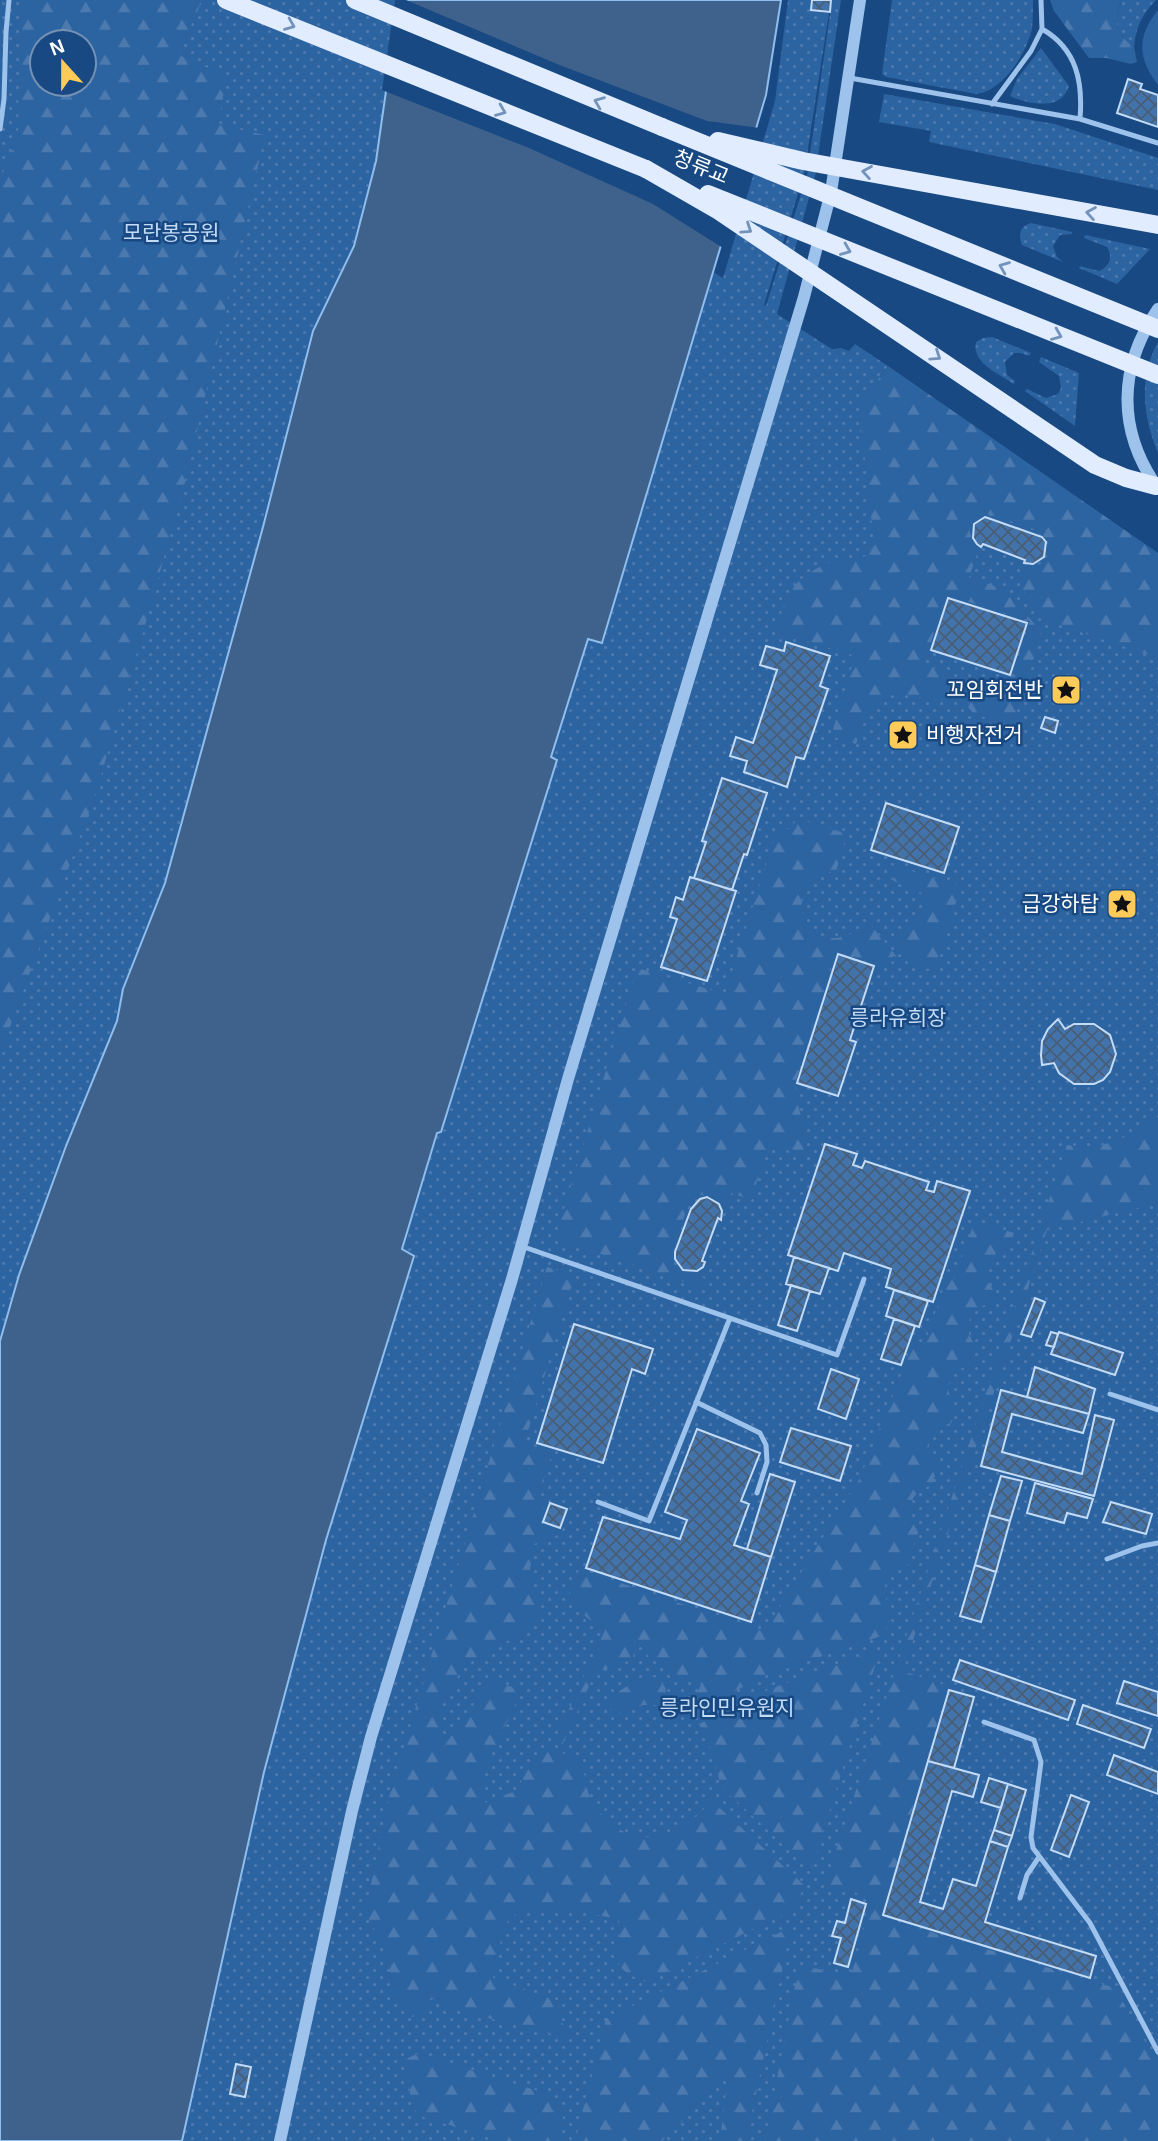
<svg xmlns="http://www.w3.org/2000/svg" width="1158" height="2141" font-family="Arial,'Noto Sans KR',sans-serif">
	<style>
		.grass { fill: url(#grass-dots); fill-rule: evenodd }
		.forest { fill: url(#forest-firs); fill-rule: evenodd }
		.pitch { fill: #2c63a1 }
		.water { fill: #3e628c; stroke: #8fbded; stroke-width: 2 }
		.pier { fill: #194982 }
		.building { fill: url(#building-cross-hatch); stroke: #c2dcf8; stroke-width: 2 }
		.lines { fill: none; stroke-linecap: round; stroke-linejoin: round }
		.service { stroke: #9dc2eb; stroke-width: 5 }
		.tertiary { stroke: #9dc2eb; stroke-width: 12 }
		.primary { stroke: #e1edff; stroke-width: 18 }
		.primary-bridge { stroke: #e1edff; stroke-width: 18 }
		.oneway { stroke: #7393ba }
		.labels { text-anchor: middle; stroke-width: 5; stroke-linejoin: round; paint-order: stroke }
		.street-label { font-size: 21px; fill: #fff; stroke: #194982 }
		.park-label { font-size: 21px; fill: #c2dcf8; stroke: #194982 }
		.poi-label { font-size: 21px; fill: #fff; stroke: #194982; text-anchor: end }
	</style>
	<defs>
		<pattern id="grass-dots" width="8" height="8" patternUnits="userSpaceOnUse" patternTransform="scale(1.75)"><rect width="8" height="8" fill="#2c63a1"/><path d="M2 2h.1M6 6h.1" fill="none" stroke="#4c7aaf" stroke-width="1.8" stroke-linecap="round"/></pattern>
		<pattern id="forest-firs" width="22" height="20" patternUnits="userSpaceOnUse" patternTransform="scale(1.75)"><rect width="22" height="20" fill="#2c63a1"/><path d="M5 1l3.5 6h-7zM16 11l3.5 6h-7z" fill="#4c7aaf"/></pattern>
		<pattern id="building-cross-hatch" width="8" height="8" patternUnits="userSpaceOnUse" patternTransform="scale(1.75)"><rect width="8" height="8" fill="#4273ab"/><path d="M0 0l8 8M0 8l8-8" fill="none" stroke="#485e77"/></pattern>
	</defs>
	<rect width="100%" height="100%" fill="#194982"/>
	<path class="grass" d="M0,0H399L376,161L354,246L313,331L263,527L165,883L123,989L117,1021L66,1146L19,1275L0,1341ZM42,42H84V84H42Z
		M788,0H811L810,11L829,13L804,174L764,305L766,306L807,175L832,0H841L815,176L777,314L832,349L841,348L849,351L855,344L888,366L878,379L1158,563V2141H182L264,1772L326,1540L414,1257L402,1249L438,1132H441L556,760L551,758L588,638L603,643L713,272L723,278L775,101Z
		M892,0H1033C1033,9 1033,19 1032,29C1026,54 1003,91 976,94L886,77L882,74Z
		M1122,0H1156C1142,14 1136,27 1134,47C1115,33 1113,22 1122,0Z
		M1041,48L1069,86C1062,111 1029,105 1010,96L1017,79Z
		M884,94L1055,124L1158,158V190L929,142L931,131L879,122Z
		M1031,223L1072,232V234L1060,235L1053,246L1057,257L1063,262L1022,245C1018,234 1020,226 1031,223Z
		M1085,235L1150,249L1117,284L1079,268L1080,266L1099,271C1110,266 1113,257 1107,247L1084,238Z
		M992,337L1031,353L1029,356L1021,353H1014L1005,362L1007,375L1015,381L1014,384C999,374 971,363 976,342L983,338Z
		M1158,342V453C1143,417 1138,378 1158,342Z
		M1041,357L1079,373L1075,426L1025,391L1027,389L1046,398L1058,394L1061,388L1059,376L1039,362Z"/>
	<path class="forest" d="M21,0H202L179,55L226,76L219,125L265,135L187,475L146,622L95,796L0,1054V179L13,150L18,130ZM42,42H84V84H42Z
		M1050,0H1122C1113,22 1115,33 1134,47L1137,62L1131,64L1106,58H1089L1054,11Z
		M888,366L1158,553V658L1045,620L1020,586L1022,576L1028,567C1044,567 1050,557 1049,542L1037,530L985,513L972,522L969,530L974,545L979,549L969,577L1003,589L1041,631L1040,639L1012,726L974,714L968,707C972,677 986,686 1008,690L1030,621L946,595L924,664L949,673L953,677L948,699L940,703C917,696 883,685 867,712C862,721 860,734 856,744L831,736L855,656L778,632C782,599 793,578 826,564C837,559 852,559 864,557L874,545L866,465L858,417L863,399Z
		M796,818L847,834L836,871C781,878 798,951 845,936C855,933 862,928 867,920L897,957L893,956L890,968L835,952L795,1084L797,1101L807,1138L802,1155L769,1144L751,1200L731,1193L727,1203L693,1192L667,1265L704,1278L700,1287L562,1241L557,1236V1232L637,968L725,994L778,826L792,830Z
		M892,865L961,886L935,968L925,969L908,963L895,939C912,926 926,917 924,894L894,881L889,874Z
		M1151,1117L1158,1119V1203L1047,1230L903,1671L948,1686L881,1917L1115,1988L1158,2065V2141H765L799,1965L851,1976L872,1900L825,1885L1067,1145C1104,1149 1124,1142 1151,1117Z
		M975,1221L1014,1233L1009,1249C993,1252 985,1262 986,1278L995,1293L991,1303C968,1308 961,1330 977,1347L971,1365C948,1370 941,1392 958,1409L951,1423C929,1429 921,1450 938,1467L932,1485C910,1491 902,1512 919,1530L907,1566L898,1567L886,1579L884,1596L893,1610L884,1635L767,1675L686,1715L701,1685L682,1678L649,1657L635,1639L633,1659L595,1673L562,1745L555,1740L605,1630C587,1619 572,1608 568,1585L580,1569L764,1632L860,1478L913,1344L924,1345L947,1278L954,1279Z
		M547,1267L575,1275L524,1444L552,1453L536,1505L544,1508L539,1524L561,1531L556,1536L534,1544L529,1575L541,1604L537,1624L464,1666L443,1700L442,1748L466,1717L489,1680L522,1690L483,1772L485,1803L518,1790L525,1770L553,1747C563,1753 576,1760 583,1770C585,1774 585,1781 586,1786C589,1796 594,1806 601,1814C637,1854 683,1838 711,1800L804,1885L796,1908L646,1982C602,1965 623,1956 619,1919L563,1909L547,1911L524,1907L504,1925L493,1978L552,1999L562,2006L561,2021L569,2032L568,2038L449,2008L431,1998L421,2014L412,2017C389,1999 394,1982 387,1958C382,1941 373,1927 365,1913L388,1801Z
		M880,1650L811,1870L720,1786C718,1763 709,1744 699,1724L770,1689Z
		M657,1677L665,1687L669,1708C646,1701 629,1706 609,1719L613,1695L637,1680Z
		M791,1927L746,2141H720L728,2076L662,2141H575L606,2019Z
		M417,2054L555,2096L553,2106L565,2108L558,2141H501L417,2115L410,2094L403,2060Z"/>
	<path class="pitch" d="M1158,10V85C1138,59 1136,37 1158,10Z"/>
	<path class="water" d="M399,0H781L766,95L602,643L588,639L551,757L557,760L441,1132L437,1133L402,1249L414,1256L326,1540L264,1772L182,2141H0V1341L19,1275L66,1146L117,1021L123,989L165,883L263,527L313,331L354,246L376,161Z"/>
	<path class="pier" d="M395,0H406L557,64L707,121L760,128L723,248L653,204L529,148L382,90Z"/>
	<path class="building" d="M812,0H831L830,12L811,10Z
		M1128,79L1142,84L1140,89L1158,95V127L1117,113Z
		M985,517L1042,537L1046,542L1044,557L1033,564L1024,563L1025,560L983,544L981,547L977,544L973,538L974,524Z
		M948,598L1027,623L1010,675L931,650Z
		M786,642L830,656L820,686L828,689L804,759L796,757L787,787L744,772L747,761L730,756L736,737L753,743L777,670L760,665L766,646L784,651Z
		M1045,717L1058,721L1055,733L1041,728Z
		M722,778L767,793L747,855L744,854L732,890L694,878L706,842L702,841Z
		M886,803L959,827L944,873L871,850Z
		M690,877L736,891L707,981L661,967L677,919L670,917L676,897L683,900Z
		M838,954L874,966L850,1040L856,1042L838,1096L797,1083Z
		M1058,1019L1065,1029L1074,1024H1094L1110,1035L1116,1054L1110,1072L1103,1080L1094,1084H1074L1059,1073L1054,1063L1042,1065L1041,1055L1042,1041L1048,1029Z
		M825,1144L857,1154L853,1165L862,1168L865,1161L929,1182L926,1190L934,1192L937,1181L970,1191L933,1302L886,1287L891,1269L844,1253L838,1271L788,1255Z
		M707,1197L719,1204L722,1211L721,1220L718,1218L702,1261L705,1262L703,1267L697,1271L683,1270L675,1259V1252L691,1209L700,1199Z
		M794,1257L829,1268L820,1294L786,1284Z
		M791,1285L810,1291L797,1331L778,1325Z
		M894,1290L928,1301L919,1327L886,1316Z
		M1035,1298L1045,1302L1031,1337L1021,1334Z
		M894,1319L915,1326L901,1365L881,1359Z
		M574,1324L653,1349L645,1374L632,1369L603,1463L537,1443Z
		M1051,1332L1058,1334L1054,1347L1046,1345Z
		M1059,1332L1123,1353L1115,1375L1051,1354Z
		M1035,1367L1095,1389L1089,1414L1027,1397Z
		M831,1369L859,1379L846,1419L818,1409Z
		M1001,1390L1089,1414L1083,1433L1012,1414L1002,1452L1082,1474L1095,1415L1114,1420L1094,1496L981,1466Z
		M791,1428L851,1446L840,1481L780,1462Z
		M697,1429L760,1453L741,1501L749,1504L734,1545L771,1557L751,1622L586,1568L603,1517L680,1539L687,1520L665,1512Z
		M770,1474L795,1482L771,1557L747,1549Z
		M1001,1476L1022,1481L1010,1521L989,1515Z
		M1035,1483L1093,1499L1087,1518L1067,1513L1064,1523L1027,1513Z
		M1111,1502L1152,1514L1146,1534L1103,1522Z
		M550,1503L567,1509L560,1528L543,1522Z
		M989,1515L1010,1521L996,1572L975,1565Z
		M975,1565L996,1572L981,1622L960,1616Z
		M960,1660L1075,1700L1068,1720L953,1680Z
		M1124,1681L1158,1692V1716L1117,1703Z
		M949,1690L974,1697L954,1768L928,1761Z
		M1083,1705L1151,1729L1144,1748L1077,1724Z
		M1114,1755L1158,1772V1794L1107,1775Z
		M928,1761L979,1775L973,1797L952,1791L920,1902L943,1909L953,1879L976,1886L990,1841L1008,1847L985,1922L1096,1956L1090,1978L883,1915Z
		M989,1778L1008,1784L1001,1808L981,1802Z
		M1008,1784L1026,1790L1012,1836L994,1830Z
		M1071,1795L1089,1802L1069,1857L1051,1850Z
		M994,1830L1012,1836L1008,1847L990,1841Z
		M851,1899L866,1904L848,1967L834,1963L841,1938L832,1936L837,1921L845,1923Z
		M236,2064L251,2067L245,2097L230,2094Z"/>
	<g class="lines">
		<path class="service" d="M1042,29C1077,49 1083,82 1080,119
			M850,78L1080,119L1158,143
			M992,104L1031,51L1042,29L1041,0
			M0,129L4,99L6,32L9,0
			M521,1246L837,1355L864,1279
			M1110,1394L1158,1410
			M696,1402L760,1433L766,1445L767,1462L757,1493
			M598,1502L649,1521L730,1318
			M1107,1559L1142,1546L1158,1543
			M984,1722L1034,1740L1041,1762L1031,1837L1033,1848L1090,1923L1158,2052
			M1020,1898L1027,1875L1039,1857"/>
		<path class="tertiary" d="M1157,487C1117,430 1118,367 1158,309
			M280,2141L352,1811L371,1737L512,1279L568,1079L804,297L831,192L860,0"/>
		<path class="primary" d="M226,0L646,169
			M355,0L662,127"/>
		<path class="primary-bridge" d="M662,127L1158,329
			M718,141L803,161L1158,225
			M646,169L719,211L1095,465L1126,478L1156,486
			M708,194L1158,375"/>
	</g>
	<defs><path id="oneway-chevron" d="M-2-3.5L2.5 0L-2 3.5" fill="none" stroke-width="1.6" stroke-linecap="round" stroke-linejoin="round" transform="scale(1.75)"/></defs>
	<g class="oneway">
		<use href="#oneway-chevron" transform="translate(290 25) rotate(22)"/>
		<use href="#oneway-chevron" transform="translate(599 102) rotate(-158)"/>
		<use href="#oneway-chevron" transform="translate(501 111) rotate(22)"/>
		<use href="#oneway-chevron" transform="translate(867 172) rotate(-170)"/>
		<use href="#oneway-chevron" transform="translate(1091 213) rotate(-170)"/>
		<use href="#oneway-chevron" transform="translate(747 229) rotate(34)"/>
		<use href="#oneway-chevron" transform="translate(846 250) rotate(22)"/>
		<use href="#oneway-chevron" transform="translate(1004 267) rotate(-158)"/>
		<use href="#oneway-chevron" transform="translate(1057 335) rotate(22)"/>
		<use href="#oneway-chevron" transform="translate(936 356) rotate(34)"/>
	</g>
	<defs>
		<g id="sight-square" transform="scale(1.575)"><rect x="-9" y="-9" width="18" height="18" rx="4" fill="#feca58" stroke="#194982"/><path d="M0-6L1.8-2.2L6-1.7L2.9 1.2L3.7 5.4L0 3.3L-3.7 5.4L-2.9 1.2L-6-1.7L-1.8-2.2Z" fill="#111"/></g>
	</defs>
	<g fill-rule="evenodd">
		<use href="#sight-square" x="1066" y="690"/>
		<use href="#sight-square" x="903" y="735"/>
		<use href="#sight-square" x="1122" y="904"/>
	</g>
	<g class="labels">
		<g class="street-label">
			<text transform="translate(701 167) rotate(22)" y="7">청류교</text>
		</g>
		<g class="park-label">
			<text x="171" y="240">모란봉공원</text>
			<text x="898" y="1025">릉라유희장</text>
			<text x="727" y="1715">릉라인민유원지</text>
		</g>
		<g class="poi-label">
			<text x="1043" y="697">꼬임회전반</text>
			<text x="926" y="742" text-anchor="start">비행자전거</text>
			<text x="1099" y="911">급강하탑</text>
		</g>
	</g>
	<g transform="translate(63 63) rotate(339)"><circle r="33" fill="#194982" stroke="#7592b4" stroke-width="2"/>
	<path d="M0-5L12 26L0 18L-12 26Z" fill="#feca58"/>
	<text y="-10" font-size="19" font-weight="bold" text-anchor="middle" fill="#ffffff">N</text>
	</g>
</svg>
